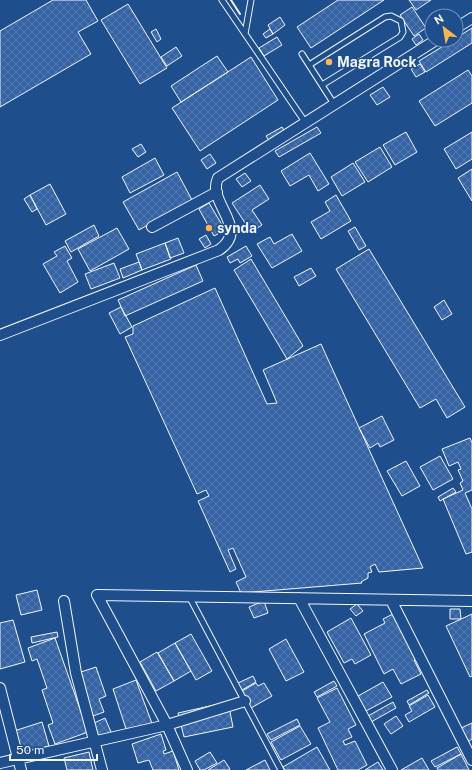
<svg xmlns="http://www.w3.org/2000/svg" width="472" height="770" font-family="'Public Sans',sans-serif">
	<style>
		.building { fill: url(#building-cross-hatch); stroke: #f2f6ff }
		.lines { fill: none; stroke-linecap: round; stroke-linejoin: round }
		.lane-casing { stroke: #f2f6ff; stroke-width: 7 }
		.street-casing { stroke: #f2f6ff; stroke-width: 12 }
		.lane { stroke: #1f4e8c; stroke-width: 5 }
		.street { stroke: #1f4e8c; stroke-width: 10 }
		.wall { stroke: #f2f6ff; stroke-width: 2 }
		.poi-dot { fill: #ffb74d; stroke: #1f4e8c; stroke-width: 1.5 }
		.labels { text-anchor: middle; stroke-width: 3; stroke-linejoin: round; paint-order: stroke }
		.poi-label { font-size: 14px; font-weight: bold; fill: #f2f6ff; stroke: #1f4e8c; text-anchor: start }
	</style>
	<defs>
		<pattern id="building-cross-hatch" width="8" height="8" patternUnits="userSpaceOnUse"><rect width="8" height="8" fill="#3563a3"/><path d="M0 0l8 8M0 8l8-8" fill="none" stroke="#537ab1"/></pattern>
	</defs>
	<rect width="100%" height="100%" fill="#1f4e8c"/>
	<path class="building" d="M53,0H86L98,21L78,32L91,54L0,107V31Z
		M338,0H384L311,48L297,27Z
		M409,0H431L416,10Z
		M128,4L167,68L140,84L101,20Z
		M412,7L426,28L414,36L400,15Z
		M280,17L285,25L273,34L268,25Z
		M472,28V43L426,72L419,61L453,40H456V38Z
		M156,29L161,39L157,42L151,32Z
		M270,29L273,34L266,38L263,34Z
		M419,34L423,40L416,45L412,39Z
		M277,37L282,45L264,56L259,48Z
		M176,47L182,56L167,66L161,57Z
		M217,56L228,72L181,102L171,86Z
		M251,57L278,100L200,151L172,108Z
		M420,64L425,72L416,77L411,69Z
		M468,70L472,76V103L435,126L419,101Z
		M383,87L390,97L377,105L370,95Z
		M282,127L286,134L270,142L266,136Z
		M317,127L321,133L279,157L275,151Z
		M406,132L417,152L395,165L383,145Z
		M472,132V159L456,169L444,149Z
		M141,144L146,152L138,157L132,149Z
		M380,147L392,167L368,182L355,162Z
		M310,153L329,184L318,191L309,175L290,186L281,171Z
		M210,154L216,163L207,169L201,160Z
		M155,158L164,175L130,193L122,177Z
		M353,163L365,182L342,196L331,177Z
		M472,169V201L458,178Z
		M177,172L192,200L139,230L123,202Z
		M245,173L251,181L242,187L236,179Z
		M50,184L66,214L46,225L30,195Z
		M260,185L269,199L252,210L262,225L251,232L232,203Z
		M30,195L37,209L32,212L24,199Z
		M336,195L351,221L321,239L311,222L330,211L325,202Z
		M209,203L225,230L214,236L199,209Z
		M94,225L99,236L71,252L65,241Z
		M355,227L366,246L359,250L348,231Z
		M117,228L129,249L90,271L78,249Z
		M292,234L302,251L272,268L257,244L270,237L274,244Z
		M206,235L211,244L205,248L199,239Z
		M178,238L184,253L170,258L165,243Z
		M165,243L171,259L142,270L136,254Z
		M65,246L72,258L67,261L78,282L60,293L43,264L57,256L54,252Z
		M246,246L252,256L240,263L238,259L230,263L227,257Z
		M369,249L465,407L447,418L436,399L420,408L336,269Z
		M251,259L303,346L287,359L234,270Z
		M139,262L142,270L123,278L120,269Z
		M114,263L120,278L91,289L85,274Z
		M196,265L203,281L125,316L118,300Z
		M311,268L316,276L299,286L294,277Z
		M215,288L267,404L277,403L263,370L321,344L423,568L379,572L375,564L370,567L372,572L368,573V578L361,582L362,583L241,593L236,582L246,577L233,548L228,550L236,569L230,572L198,501L209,496L206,490L197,494L125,337L133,334V326Z
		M444,300L452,314L442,320L434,307Z
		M121,307L132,327L120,334L109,313Z
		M382,416L394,440L380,447L378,443L370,448L359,428Z
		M470,438L472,443V490L465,493L472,509V552L466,554L443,499L463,490L460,483L463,481L458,470L461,469L458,462L449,466L442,449Z
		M440,456L453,479L433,490L420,467Z
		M406,461L420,486L402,496L387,471Z
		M453,488L456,492L440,501L438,497Z
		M37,590L42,610L21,615L16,595Z
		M264,601L268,613L254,618L249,607Z
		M357,604L363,611L356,616L350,609Z
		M450,609H460L461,619H450Z
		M393,614L416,659L414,660L421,674L401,684L393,669L384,674L364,634L385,623L383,619Z
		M472,614V676L470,677L446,626Z
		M351,618L371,655L355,664L352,659L344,663L327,632Z
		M13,620L25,662L0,669V623Z
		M57,632L58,637L32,643L31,637Z
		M191,634L212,671L196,680L175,643Z
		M55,638L88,732L55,744L48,725L53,723L42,690L47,688L37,659L32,661L28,648Z
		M286,639L304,672L286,681L269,649Z
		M175,643L191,671L174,681L158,653Z
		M157,652L174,681L156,691L140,662Z
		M96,667L106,696L99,699L104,712L93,716L78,673Z
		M253,676L256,682L242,690L238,683Z
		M136,680L154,729L129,738L113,689Z
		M334,681L337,686L317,697L314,692Z
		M383,682L392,697L366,711L358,696Z
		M256,683L258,686L264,683L272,696L251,708L242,691Z
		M337,688L356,725L348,729L352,737L343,741L345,745L355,741L367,765L358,770H338L318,728L330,722L317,698Z
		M427,690L429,693L409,705L407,701Z
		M428,695L435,707L409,722L405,715L412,711L409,706Z
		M228,702L233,727L184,737L178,713Z
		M393,702L396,708L371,722L368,716Z
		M396,716L403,726L391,734L384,724Z
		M105,718L114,739L101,744L92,724Z
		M297,719L300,725L271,740L267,734Z
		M42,722L49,746L21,754L14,731Z
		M472,723V739L468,742L461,728Z
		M300,726L311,744L281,760L271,742Z
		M161,734L166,750L163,751L164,754L173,751L179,770H153L149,760L138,763L132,744Z
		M317,747L330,770H285L283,767Z
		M457,747L461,754L435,767L431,761Z
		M89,752L93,770H67L64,758Z
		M210,752L217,763L204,770H200L195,761Z
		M461,754L469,770H438L437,768Z
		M422,758L429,770H401Z
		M224,760L230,769L228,770H208Z
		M265,760L270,770H246Z
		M378,762L383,770H365Z"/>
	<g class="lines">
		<g class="lane-casing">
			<path id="lane" d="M222,0L305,122
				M245,34L251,0
				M302,54L334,104
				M309,65L385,17L391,16L401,21L403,32L400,37L322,85
				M189,596L281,770"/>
		</g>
		<g class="street-casing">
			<path id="street" d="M456,28L472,18
				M152,227L217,192
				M0,335L219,250C251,228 206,203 218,178L436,40
				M299,598L392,770
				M391,600L472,760
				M64,601L76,673L102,770
				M0,688L21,770
				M0,763L167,725L245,701
				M187,770L167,725L97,595L472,601"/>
		</g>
		<use href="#lane" class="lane"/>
		<use href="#street" class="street"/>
		<path class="wall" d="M231,0L240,14"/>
	</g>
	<g class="poi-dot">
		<circle cx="329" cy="62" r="4"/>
		<circle cx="209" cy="228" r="4"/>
	</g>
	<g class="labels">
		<g class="poi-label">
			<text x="337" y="67">Magra Rock</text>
			<text x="217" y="233">synda</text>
		</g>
	</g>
	<g transform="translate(444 28) rotate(329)"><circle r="19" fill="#1f4e8c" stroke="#7391ba"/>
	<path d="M0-3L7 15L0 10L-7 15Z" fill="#ffb74d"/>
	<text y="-6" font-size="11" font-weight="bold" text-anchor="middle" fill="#f2f6ff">N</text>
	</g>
	<path d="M10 754v6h87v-6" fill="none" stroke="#f2f6ff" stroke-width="2"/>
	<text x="16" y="754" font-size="12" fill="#f2f6ff" stroke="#1f4e8c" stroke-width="3" paint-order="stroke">50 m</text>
</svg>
